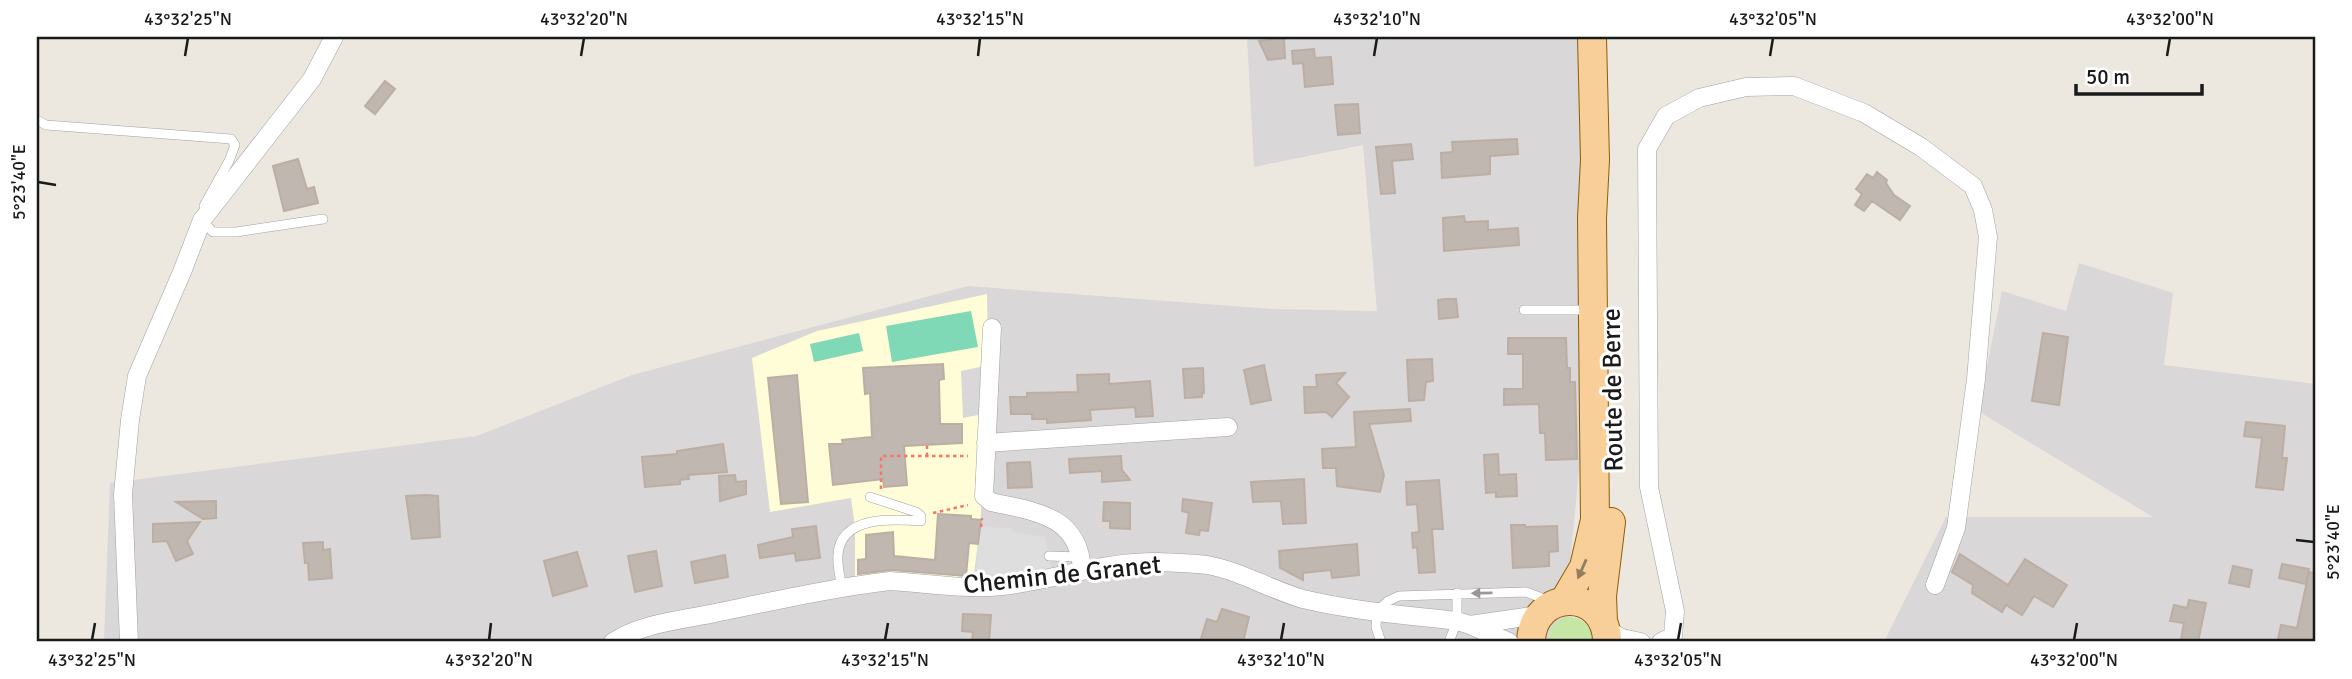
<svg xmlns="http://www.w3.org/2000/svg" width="2352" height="679" font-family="Signika,sans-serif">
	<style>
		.residential { fill: #d9d7d7 }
		.education { fill: #fefdd7 }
		.grass { fill: #c6e6a6 }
		.pitch { fill: #7fd9b6 }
		.parking { fill: #dedede }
		.building { fill: #c0b7b0; stroke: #bdaea3; stroke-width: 2 }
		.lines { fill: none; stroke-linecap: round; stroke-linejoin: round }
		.service-casing { stroke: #a1a1a1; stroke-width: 10 }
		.minor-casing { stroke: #a1a1a1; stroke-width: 19 }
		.primary-casing { stroke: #8c5e05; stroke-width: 30 }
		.path { stroke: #f47669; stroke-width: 2.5; stroke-dasharray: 3.5 3.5; stroke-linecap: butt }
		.service { stroke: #fff; stroke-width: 9 }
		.minor { stroke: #fff; stroke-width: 18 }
		.primary { stroke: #f8ce99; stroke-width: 28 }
		.oneway { fill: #947d60 }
		.oneway2 { fill: #989898 }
		.ticks { fill: none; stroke: #1a1a1a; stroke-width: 2.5 }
		.labels { text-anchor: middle; stroke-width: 6; stroke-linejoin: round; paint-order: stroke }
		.street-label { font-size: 26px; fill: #1a1a1a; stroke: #fff }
		.neatline { fill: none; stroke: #1a1a1a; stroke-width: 2.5 }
		.ticks-label { font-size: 18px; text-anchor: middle; fill: #1a1a1a }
	</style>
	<rect width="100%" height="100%" fill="#ece8e0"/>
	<path class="residential" d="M1247,37H1587L1585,409L1564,625L1556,642H104L110,483L477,436L632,375L968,286L1272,309L1377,311L1363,145L1254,167Z
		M2079,263L2173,293L2164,365L2315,384V642H1884L1946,517H2153L1978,411L2002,291L2066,311Z"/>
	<path class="education" d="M987,294L988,351L980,367L961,371L963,418L978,415L980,420L981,520L973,581L855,577V527L851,498L770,512L752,358L817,331Z"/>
	<path class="grass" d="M1565,617C1582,616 1592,625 1593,642H1549C1548,630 1554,622 1565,617Z"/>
	<path class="pitch" d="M971,311L978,347L892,362L886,326Z
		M859,333L863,351L814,362L810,344Z"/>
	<path class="parking" d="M981,527L1012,528L1013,532L1045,537L1052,571L1025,577L992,574L988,577L975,576Z"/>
	<path class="building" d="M1284,38L1285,58L1268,60L1259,41Z
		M1314,49L1315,58L1331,57L1333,84L1305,87L1303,63L1293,64L1292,51Z
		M385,81L395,89L375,114L365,106Z
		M1358,104L1360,133L1338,135L1335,105Z
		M1517,139L1518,154L1490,156V174L1442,178L1441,153L1453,152L1452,142Z
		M1411,144L1413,159L1392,161L1395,193L1381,194L1376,147Z
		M298,159L307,189L314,187L318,203L284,211L273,166Z
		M1877,172L1887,180L1886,183L1894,195L1910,206L1900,220L1872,201L1864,211L1855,205L1862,194L1856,189L1867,174L1873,178Z
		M1464,216L1465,222L1488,221V230L1518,228L1519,245L1444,251L1443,218Z
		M1445,299H1456L1458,317L1439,319L1438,300Z
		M2043,333L2068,337L2059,405L2032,401Z
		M1508,338H1566L1567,368H1570V382H1575L1577,459L1546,460L1545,433H1540L1539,404L1504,405V389H1523V354H1508Z
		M1432,359L1433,381L1426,382L1424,400L1409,401L1407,360Z
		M943,364L944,379L939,380L940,424H962V443L904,446L907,485L884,487L883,479L833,485L829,444H843L842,440L872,437L870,393L865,394L863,368Z
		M1264,365L1271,400L1251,404L1244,370Z
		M1203,368L1204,393H1202V397L1185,398L1183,369Z
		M1345,373L1336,383L1349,397L1332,417L1326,412L1305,413L1304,387H1317L1316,375Z
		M1109,374V384L1150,381L1153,416L1136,417L1135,407L1090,410L1091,420L1047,423V419H1032V414H1011L1010,397H1027V393L1078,392L1077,375Z
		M797,375L808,502L781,504L768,378Z
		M1410,409L1411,421L1369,424L1384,475L1380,492L1337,486L1336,468H1323L1322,449L1356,447L1354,412Z
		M2246,422L2285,426L2282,458H2287L2283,490L2256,487L2262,438L2244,436Z
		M723,444L727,472L688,475L689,479L680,480V484L645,487L642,457L677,454V451Z
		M1498,454L1499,475L1516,474L1517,496L1496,497V492L1486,493L1484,455Z
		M1121,456L1122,470L1130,480L1102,482V471L1070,473L1069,459Z
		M1030,462L1032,487L1008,488L1007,463Z
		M735,475L736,482L746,481V494L720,501L719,476Z
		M1304,479L1306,523L1283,524L1281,501L1253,502L1251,482Z
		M1439,480L1443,529H1432L1435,572L1419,573L1417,547L1413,548L1412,533L1419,532L1417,504L1407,505L1406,482Z
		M426,495L438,496L440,537L412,539L406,496Z
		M1183,499L1212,503L1208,531L1200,530L1199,535L1186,533L1189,513L1182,511Z
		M216,501V518L203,519L176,502Z
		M1104,502L1130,503V529L1110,528V521H1103Z
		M938,514L971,516V519L981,520L978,544L969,543L966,576L891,570L858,574V560L866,559V535L893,532L894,556L935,560Z
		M200,522L187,541L193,554L176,561L167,541L153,542V524Z
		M1511,525H1525V527L1557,526L1558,551L1549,552V566L1513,568Z
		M816,526L820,558L796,561L795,553L760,558L758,545L793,537L792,529Z
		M323,542V550L330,549L332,578L309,580L308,563H305L303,543Z
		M1357,544L1359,575L1332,578L1331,570L1303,573V580L1280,568L1279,551Z
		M656,551L662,586L635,592L628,556Z
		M577,552L587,586L553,596L544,561Z
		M1960,554L2008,585L2025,559L2067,585L2053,607L2034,596L2022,615L2006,605L2002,612L1972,593L1973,585L1952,572Z
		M725,555L728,577L695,583L691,562Z
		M2282,564L2309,569L2306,584L2279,578Z
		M2233,566L2252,570L2249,587L2229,583Z
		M2309,572L2315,573V642H2291L2278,639L2281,625L2297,628Z
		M2189,600L2206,603L2198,642L2181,639L2184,623L2170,621L2174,605L2187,608Z
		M1222,609L1249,617L1243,642H1200L1207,619L1217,622Z
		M963,614L991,615L989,642H972L973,632L962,631Z"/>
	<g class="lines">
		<g class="service-casing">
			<path id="service" d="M37,120L46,125L231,139L235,145L229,161L204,206
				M202,220L213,232H236L323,219
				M1524,310H1590
				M1604,424L1612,441
				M1049,556L1081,557
				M842,588C840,577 837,566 838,555C840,515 894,519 921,521V516L916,512L870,497
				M1381,642L1376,627L1377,611L1388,601L1399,596L1526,592L1550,601
				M1449,642L1457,621V593"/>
		</g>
		<g class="minor-casing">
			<path id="minor" d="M992,328L984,496L991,502C1036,512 1079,515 1082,570
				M986,443L1228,427
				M1470,625L1539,615
				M1606,629L1622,638L1641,642
				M129,642L123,494L130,420L137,376L182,272L202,220L312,79L334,37
				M613,642C642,623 682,620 715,613C773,601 831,588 890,581C926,583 965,590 1002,586C1056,580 1103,561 1159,562C1175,563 1192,563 1207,565C1241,571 1271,590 1303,599C1353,611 1406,615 1457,621L1470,625L1509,642
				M1661,642L1673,636L1675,611L1649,487L1647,149L1666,116L1699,98L1746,87L1794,86L1864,113L1921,147L1973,186L1983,210L1988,237L1976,379L1956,528L1935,585"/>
		</g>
		<g class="primary-casing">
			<path id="primary" d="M1564,601L1584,567L1595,520L1592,218L1595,160L1592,37
				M1603,621L1602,596L1611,522
				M1531,642C1532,588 1607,587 1607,642"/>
		</g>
		<path class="path" d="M927,456V445
			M881,489V456H968
			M933,513L968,505
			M981,527L982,518"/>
		<use href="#service" class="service"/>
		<use href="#minor" class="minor"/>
		<use href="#primary" class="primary"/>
	</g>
	<defs><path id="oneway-solid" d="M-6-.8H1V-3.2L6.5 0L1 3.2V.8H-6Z" transform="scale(1.75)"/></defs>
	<use class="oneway" href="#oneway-solid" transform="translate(1582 569) rotate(114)"/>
	<use class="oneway2" href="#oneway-solid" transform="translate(1482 593) rotate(179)"/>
	<path class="ticks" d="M185,56L188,38M581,56L584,38M978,56L980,38M1374,56L1377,38M1770,56L1773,38M2167,56L2170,38M38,182L56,185M2296,540L2314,542M92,640L95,623M489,640L491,623M885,640L888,623M1281,640L1284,623M1678,640L1681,623M2074,640L2077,623"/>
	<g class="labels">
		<g class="street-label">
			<text transform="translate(1612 390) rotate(-91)" y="9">Route de Berre</text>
			<text transform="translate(1062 574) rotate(-6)" y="9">Chemin de Granet</text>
		</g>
	</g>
	<rect width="2352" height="679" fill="none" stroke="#ffffff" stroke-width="77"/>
	<path d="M2076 84v10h126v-10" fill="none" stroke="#1a1a1a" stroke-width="3.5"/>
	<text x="2086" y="84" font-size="21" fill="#1a1a1a" stroke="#ffffff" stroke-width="5" paint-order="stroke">50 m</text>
	<rect x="38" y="38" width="2276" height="602" class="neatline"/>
	<g class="ticks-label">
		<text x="188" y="25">43°32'25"N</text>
		<text x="584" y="25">43°32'20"N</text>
		<text x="980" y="25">43°32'15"N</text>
		<text x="1377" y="25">43°32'10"N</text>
		<text x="1773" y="25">43°32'05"N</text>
		<text x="2170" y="25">43°32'00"N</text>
		<text transform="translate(19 182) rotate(-90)" y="6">5°23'40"E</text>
		<text transform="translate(2333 542) rotate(-90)" y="6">5°23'40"E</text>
		<text x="92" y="666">43°32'25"N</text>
		<text x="489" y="666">43°32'20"N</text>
		<text x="885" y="666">43°32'15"N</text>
		<text x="1281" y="666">43°32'10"N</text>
		<text x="1678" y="666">43°32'05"N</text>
		<text x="2074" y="666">43°32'00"N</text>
	</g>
</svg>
